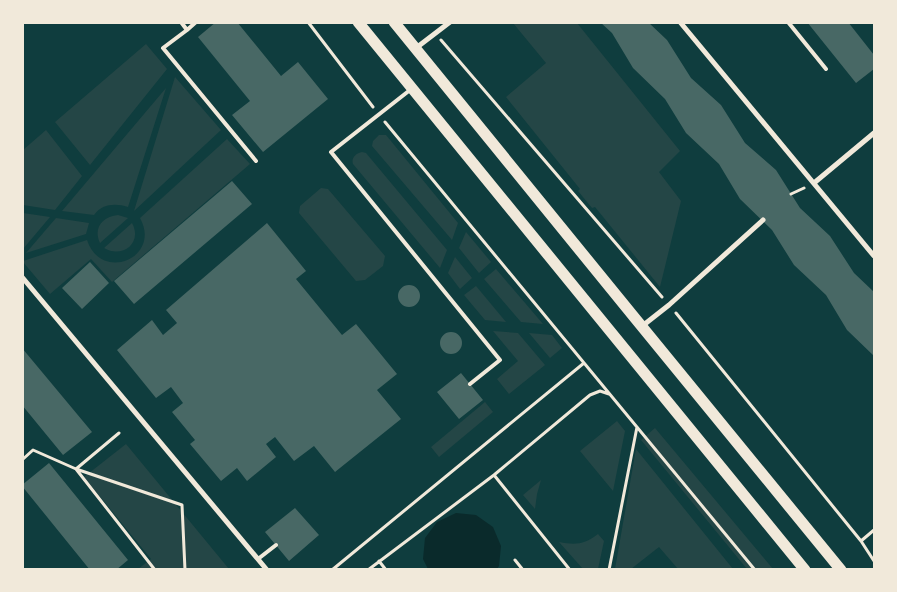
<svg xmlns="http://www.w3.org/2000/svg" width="897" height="592" font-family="'Open Sans',sans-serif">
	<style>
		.green { fill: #244646 }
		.water { fill: #0a2a2b }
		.building { fill: #486865 }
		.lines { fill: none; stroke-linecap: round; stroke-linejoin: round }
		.path { stroke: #f1e9da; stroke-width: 3 }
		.service { stroke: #f1e9da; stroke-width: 4 }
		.minor { stroke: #f1e9da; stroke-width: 5 }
		.primary { stroke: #f1e9da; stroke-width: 11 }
	</style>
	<rect width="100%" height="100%" fill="#0f3d3e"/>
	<path class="green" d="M513,23H577L680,151L659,172L681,201L660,287L595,207L592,208L578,191L580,189L506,97L546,63Z
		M146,44L167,69L90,165L55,122Z
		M175,77L221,130L134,211Z
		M166,88L128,207C115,203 102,204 94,215L62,211Z
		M46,130L82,176L55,210L23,205V150Z
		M379,135H386L458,223L452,240L372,146L373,141Z
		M227,139L250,164L112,282L91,259L50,294L23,262V261L87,240C101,283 162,258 140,218Z
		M362,152L366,153L447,250L440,268L353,164C351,158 356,153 362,152Z
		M321,188L328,189L385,256L383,266L365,280L356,281L299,213L300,206Z
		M23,213L50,217L23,249L22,213Z
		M118,215L128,218L100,243C93,228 102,217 118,215Z
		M56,218L89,223L86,234L26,253Z
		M132,223C143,243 122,259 104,248Z
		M466,232L491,262L479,273L459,248Z
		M455,257L472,278L460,289L448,273Z
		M496,269L543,324L521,322L484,279Z
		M476,286L506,322L485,320L464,295Z
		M493,331L518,333L545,365L509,394L497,379L518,361Z
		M529,333L552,335L562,348L550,358Z
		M485,402L493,412L439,457L431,447Z
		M617,421L625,431L613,491L580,451Z
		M655,428L773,569H747L641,440Z
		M126,444L229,569H138L151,559L84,477Z
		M636,449L733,569H678L659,547L631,569H615Z
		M541,480L537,494L535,509L523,495Z
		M598,534L604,541L598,569H583L559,542C575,545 584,545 598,534Z"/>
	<path class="water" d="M456,513L476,515L493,527L501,546L499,566L497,569H428L423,559L425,538L437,522Z"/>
	<path class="building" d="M216,22H237L281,76L298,62L328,99L263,152L232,115L250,101L198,37Z
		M600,22H648L667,40L691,78L721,105L745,143L776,170L800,208L830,236L854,273L874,292V356L847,330L826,295L794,265L772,230L740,199L719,164L686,133L665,99L633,68L612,33Z
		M807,22H848L874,55V69L856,83Z
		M232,181L252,204L134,304L114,281Z
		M267,223L306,271L296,279L342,335L356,324L397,374L377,390L401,419L335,472L314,446L294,461L275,437L266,444L276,457L247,481L237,468L221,481L190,444L195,440L172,412L183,403L171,387L156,398L117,350L152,320L163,335L177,323L166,310Z
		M90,262L109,283L82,309L62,288Z
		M398 296a11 11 0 1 1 22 0a11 11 0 1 1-22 0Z
		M440 343a11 11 0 1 1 22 0a11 11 0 1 1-22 0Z
		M22,348L92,432L63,455L22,405Z
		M461,373L483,400L459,419L437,392Z
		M49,463L128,560L116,570H90L22,486V485Z
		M295,508L319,535L289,561L265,532Z"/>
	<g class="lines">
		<path class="path" d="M308,22L373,107
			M441,40L662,297
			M385,122L755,570
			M791,194L804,188
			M676,313L861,541L874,530
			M119,433L76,469L155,570
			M22,460L33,450L76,469L182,505L185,570
			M494,475L570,570
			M861,541L874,561
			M515,560L523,570
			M379,561L386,570
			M332,570L584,363
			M368,570L494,475L590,395L600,391L609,394
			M609,570L637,427"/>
		<path class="service" d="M181,22L187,30L163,48L256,161
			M788,22L826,69
			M187,30L196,22
			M410,90L331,152L500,360L470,384
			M258,559L276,545"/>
		<path class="minor" d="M680,22L874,256
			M416,48L450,22
			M814,183L874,133
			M22,277L267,570
			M641,327L669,305L763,220"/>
		<path class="primary" d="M358,22L805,570
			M394,22C542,206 692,387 841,570"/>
	</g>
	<rect width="897" height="592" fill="none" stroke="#f1e9da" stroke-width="48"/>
</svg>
